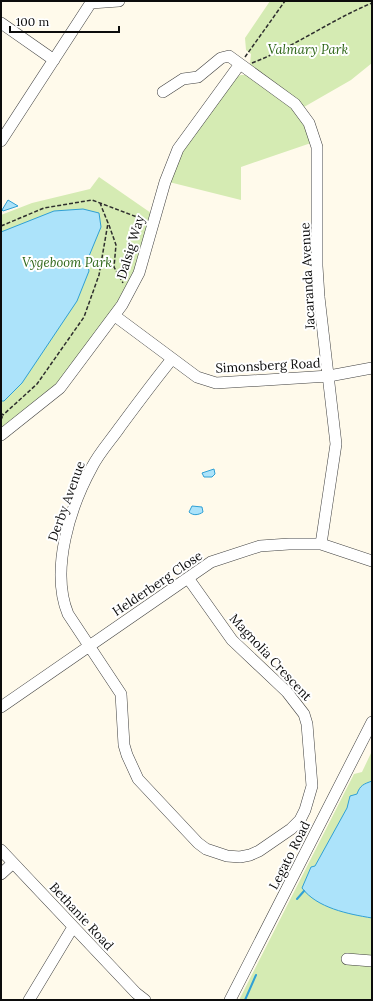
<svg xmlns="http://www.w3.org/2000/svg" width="373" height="1001" font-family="Lora,serif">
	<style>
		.green { fill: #d5ebb3 }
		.water { fill: #ace3fa; stroke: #2fa0d5 }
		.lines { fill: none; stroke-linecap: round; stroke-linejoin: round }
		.stream { stroke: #2fa0d5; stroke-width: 2 }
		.minor-casing { stroke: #3f3f3f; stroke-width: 12 }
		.path { stroke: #2e2e2e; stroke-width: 1.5; stroke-dasharray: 4 2; stroke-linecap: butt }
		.minor { stroke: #fff; stroke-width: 11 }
		.labels { text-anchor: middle; stroke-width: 4; stroke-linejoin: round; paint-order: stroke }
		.park-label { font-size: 13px; font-style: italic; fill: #2f6719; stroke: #fff }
		.street-label { font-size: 13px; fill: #0c0c0c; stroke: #fff }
	</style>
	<rect width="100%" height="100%" fill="#fffaeb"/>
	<path class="green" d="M270,1H372V63L351,80L304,107L250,64L251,54L246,50L245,38Z
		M241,75H247L292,106L300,116L311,143L241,167V200L169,182L181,153L236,77Z
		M99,177L151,213L134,271L126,291L61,380L1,428V215L32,203L90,189Z
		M372,751V1000H239L354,774L362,772Z"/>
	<path class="water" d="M8,200L18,206L3,211L2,210Z
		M83,209L99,213L101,227L87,261L89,271L77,301L22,383L4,401H1V232L54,211Z
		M214,469L215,474L212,477H204L202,473Z
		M192,506L202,507L203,512C199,515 193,516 189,512Z
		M372,781V918C348,914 317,908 302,888L311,867L315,866L347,808L350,796L357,794C360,785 364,784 372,781Z"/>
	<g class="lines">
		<path class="stream" d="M297,899L304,891
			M245,1000L256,975"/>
		<g class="minor-casing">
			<path id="minor" d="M91,3L119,1
				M1,23L54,60
				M163,92L183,79L198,77L221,58L229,56L295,104L309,123L317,147V266L319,297L336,444L321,544
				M1,141L92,1
				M115,316L197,377L216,383L329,376L372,368
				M172,359C154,381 137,404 120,427C111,440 99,453 92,467C70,507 50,570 68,614L121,694L124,745L127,755L138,779L198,843L206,849L227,856L240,857L250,855L259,851L291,829L300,820L305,810L312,786L307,724L304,714L287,692L232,640L188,578
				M1,435L60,388L122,305L139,273L165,182L178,149L240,64
				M1,707L211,562L260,546L289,544H321L372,561
				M1,850L136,993L145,1000
				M1,874L13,863
				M347,959L372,961
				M29,1000L73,927
				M230,1000L372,722"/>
		</g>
		<path class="path" d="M245,57L285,1
			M252,63C294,47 331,20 372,3
			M109,225L116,245L114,267L123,283
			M1,226L44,208L92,200L145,220
			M1,413L3,415L37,384L84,317L99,275L108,223L100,203
			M1,420L3,415"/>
		<use href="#minor" class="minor"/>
	</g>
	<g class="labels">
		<g class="park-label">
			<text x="308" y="54">Valmary Park</text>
			<text x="67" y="267">Vygeboom Park</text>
		</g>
		<g class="street-label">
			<text transform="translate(130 247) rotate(-73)" y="5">Dalsig Way</text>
			<text transform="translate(307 276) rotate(-93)" y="5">Jacaranda Avenue</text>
			<text transform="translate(268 365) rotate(-3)" y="5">Simonsberg Road</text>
			<text transform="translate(66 501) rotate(-70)" y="5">Derby Avenue</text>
			<text transform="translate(157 583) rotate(-34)" y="5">Helderberg Close</text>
			<text transform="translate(271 657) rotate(47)" y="5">Magnolia Crescent</text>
			<text transform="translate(289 855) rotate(-63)" y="5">Legato Road</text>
			<text transform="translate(82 916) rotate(47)" y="5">Bethanie Road</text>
		</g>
	</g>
	<rect width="373" height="1001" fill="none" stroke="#0c0c0c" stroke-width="4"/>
	<path d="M10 26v6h109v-6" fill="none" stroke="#0c0c0c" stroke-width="2"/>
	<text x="16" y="26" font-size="12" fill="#0c0c0c" stroke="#ffffff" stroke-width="3" paint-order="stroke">100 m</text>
</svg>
